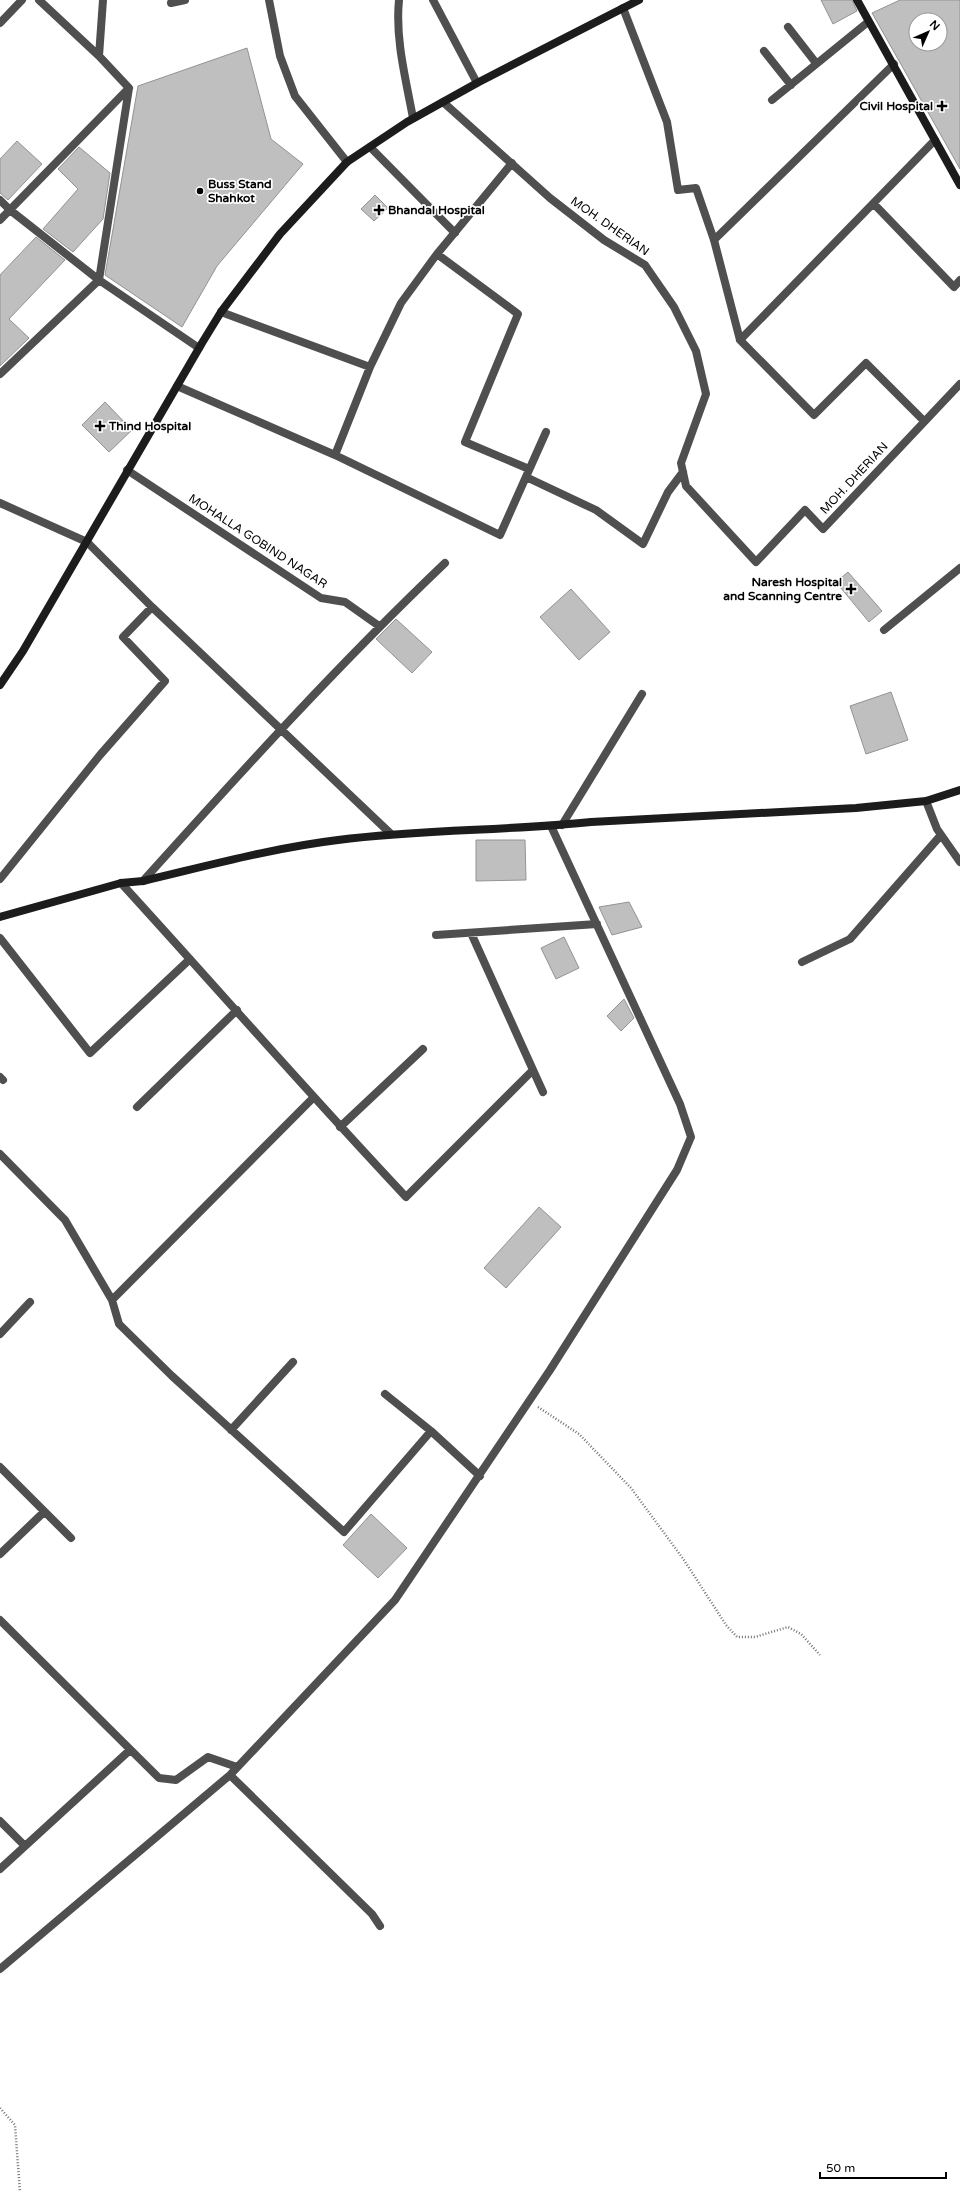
<svg xmlns="http://www.w3.org/2000/svg" width="960" height="2192" font-family="'Varela Round',sans-serif">
	<style>
		.building { fill: #bfbfbf; stroke: #939393; fill-rule: evenodd }
		.lines { fill: none; stroke-linecap: round; stroke-linejoin: round }
		.path { stroke: #717171; stroke-width: 2.5; stroke-dasharray: 1 2; stroke-linecap: butt }
		.street { stroke: #4f4f4f; stroke-width: 8 }
		.secondary { stroke: #1c1c1c; stroke-width: 8 }
		.poi-dot { fill: #000; stroke: #fff; stroke-width: 1.5 }
		.labels { text-anchor: middle; stroke-width: 3.5; stroke-linejoin: round; paint-order: stroke }
		.poi-label { font-size: 12px; font-weight: bold; fill: #000; stroke: #fff; text-anchor: start }
		.street-label { font-size: 12px; fill: #000; stroke: #fff }
	</style>
	<rect width="100%" height="100%" fill="#fff"/>
	<path class="building" d="M821,0H852L857,11L833,24Z
		M900,0H960V169L872,13ZM916,20H940V44H916Z
		M247,48L271,139L303,164L217,266L182,327L105,275L138,86Z
		M17,141L42,164L8,200L0,193V159Z
		M79,147L110,173L103,219L73,252L43,229L78,189L58,169Z
		M375,195L388,208L374,221L361,209Z
		M36,237L65,260L9,319L29,338L0,366V275Z
		M105,402L132,430L109,452L82,425Z
		M848,572L882,611L869,622L836,582Z
		M571,589L610,632L579,660L540,617Z
		M396,619L432,652L412,673L376,639Z
		M891,692L908,740L866,754L850,706Z
		M476,840H525L526,880L476,881Z
		M629,902L642,927L612,935L599,907Z
		M564,937L579,968L556,979L541,948Z
		M624,999L634,1018L621,1031L607,1016Z
		M539,1207L561,1227L506,1288L484,1268Z
		M371,1514L407,1548L378,1578L343,1545Z"/>
	<g class="lines">
		<path class="path" d="M538,1407L579,1434L631,1488L684,1560L726,1625L737,1637H755L788,1627L801,1634L820,1655
			M0,2108L15,2125L20,2192"/>
		<path class="street" d="M39,0L99,56
			M103,0L99,56L129,88L99,280L199,348
			M269,0L280,56L295,96L347,162
			M399,0C395,39 406,80 413,118
			M433,0L477,83
			M171,3L185,0
			M623,8L667,122L678,190L696,188L714,240L740,340L814,415L866,363L924,421
			M0,23L22,0
			M788,27L816,63
			M764,51L791,85
			M772,100L868,22
			M443,102L550,198L604,240L645,265L674,307L696,351L706,394L681,463L686,486L756,562L805,510L823,529L960,384
			M370,147L455,233
			M0,200L10,210L99,280L0,374
			M874,204L954,287L960,280
			M0,220L129,88
			M714,240L894,64
			M437,254L518,314L465,442L529,469
			M221,312L370,367
			M740,340L935,140
			M177,386L335,455L500,535L546,432
			M335,455L370,367L401,303L437,254L512,163
			M127,470L321,598L345,602L379,626
			M526,477L596,510L643,544L668,492L683,472
			M0,503L87,542L152,607L391,834
			M884,630L960,568
			M926,801L937,829L960,862
			M562,825L642,694
			M0,879L100,755L165,681L123,637L152,607
			M143,881C241,772 339,664 445,563
			M121,883C216,987 309,1094 406,1197L532,1071
			M471,933L543,1092
			M436,935L597,924
			M0,938L90,1053L190,959
			M802,962L850,939L941,835
			M0,1077L3,1080
			M137,1107L237,1010
			M340,1127L423,1049
			M0,1154L65,1220L112,1300L119,1324L172,1376L344,1532L431,1431
			M112,1300L313,1098
			M0,1334L30,1302
			M385,1394L431,1431L480,1476
			M231,1430L293,1362
			M0,1467L71,1538
			M0,1554L44,1512
			M0,1620L159,1778L176,1780L208,1757L237,1767
			M230,1775L372,1914L380,1926
			M0,1821L25,1846
			M0,1869L130,1750
			M0,1969L230,1775L395,1600L550,1370L677,1170L691,1137L680,1104L551,826"/>
		<path class="secondary" d="M857,0L960,185
			M0,685L23,651L202,343L221,312L280,234L347,162L407,122L477,83L639,0
			M0,917L121,883L143,881C207,866 272,848 338,840C422,829 507,831 591,822L856,808L926,801L960,790"/>
	</g>
	<g class="poi-dot">
		<path d="M940 100h4v4h4v4h-4v4h-4v-4h-4v-4h4z"/>
		<circle cx="200" cy="191" r="4"/>
		<path d="M377 204h4v4h4v4h-4v4h-4v-4h-4v-4h4z"/>
		<path d="M98 420h4v4h4v4h-4v4h-4v-4h-4v-4h4z"/>
		<path d="M849 583h4v4h4v4h-4v4h-4v-4h-4v-4h4z"/>
	</g>
	<g class="labels">
		<g class="poi-label">
			<text x="933" y="110" text-anchor="end">Civil Hospital</text>
			<text x="208" y="188">Buss Stand<tspan x="208" dy="14">Shahkot</tspan></text>
			<text x="388" y="214">Bhandal Hospital</text>
			<text x="109" y="430">Thind Hospital</text>
			<text x="842" y="586" text-anchor="end">Naresh Hospital<tspan x="842" dy="14">and Scanning Centre</tspan></text>
		</g>
		<g class="street-label">
			<text transform="translate(610 226) rotate(35)" y="4">MOH. DHERIAN</text>
			<text transform="translate(854 478) rotate(-47)" y="4">MOH. DHERIAN</text>
			<text transform="translate(258 541) rotate(33)" y="4">MOHALLA GOBIND NAGAR</text>
		</g>
	</g>
	<g transform="translate(928 32) rotate(45)"><circle r="19" fill="#ffffff" stroke="#999999"/>
	<path d="M0-3L7 15L0 10L-7 15Z" fill="#000000"/>
	<text y="-6" font-size="11" font-weight="bold" text-anchor="middle" fill="#000000">N</text>
	</g>
	<path d="M820 2172v6h126v-6" fill="none" stroke="#000000" stroke-width="2"/>
	<text x="826" y="2172" font-size="12" fill="#000000" stroke="#ffffff" stroke-width="3" paint-order="stroke">50 m</text>
</svg>
